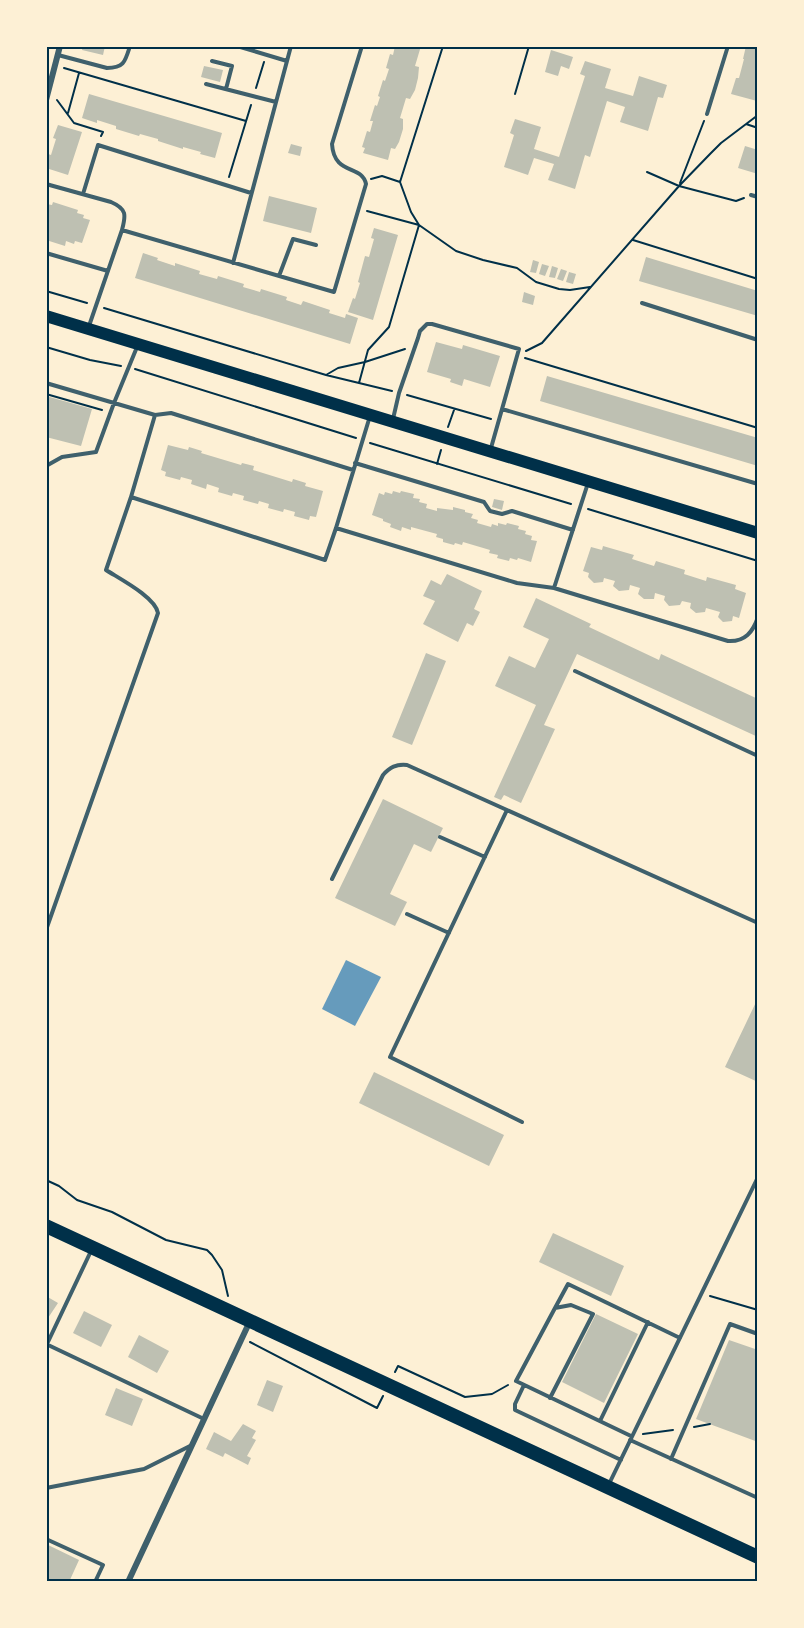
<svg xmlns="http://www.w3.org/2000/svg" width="804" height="1628" font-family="'Work Sans',sans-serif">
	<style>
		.water { fill: #669bbc }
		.building { fill: #bec0b2 }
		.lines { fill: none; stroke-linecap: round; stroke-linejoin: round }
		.path { stroke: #003049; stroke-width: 2 }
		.service { stroke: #3f606c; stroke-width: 4 }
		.minor { stroke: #3f606c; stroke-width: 6 }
		.secondary { stroke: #003049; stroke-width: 12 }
		.trunk { stroke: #003049; stroke-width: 14 }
		.neatline { fill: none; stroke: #003049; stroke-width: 2 }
	</style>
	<rect width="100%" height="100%" fill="#fdf0d5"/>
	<path class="water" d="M346,960L381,977L355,1026L322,1009Z"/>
	<path class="building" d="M83,46H105L103,55L82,50Z
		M395,46H421L415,66L419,67L418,78L415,90L410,99L406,98L400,118L403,119V129L399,142L395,149L391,148L388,160L363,153L365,148L362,147L367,131L370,132L373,121H370L375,105L377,106L380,97L378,96L383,80L385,81L389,69L386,68L390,54L393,55Z
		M746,46H758L757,101L731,94L736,78H739L744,59H743Z
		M551,50L573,57L569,69L561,66L558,76L545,72Z
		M585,61L611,69L605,88L633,96L639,76L667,85L663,98L658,97L648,131L620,122L625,107L607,101L590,157L585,155L575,189L548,180L554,164L534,158L528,175L504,167L514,135L510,133L515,119L541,127L534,149L559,157L585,76L580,74Z
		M204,66L223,70L220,82L201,77Z
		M89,94L222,133L215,158L200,154L201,152L183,147V149L158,141V139L140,134L139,136L116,129V126L97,120V123L82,118Z
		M58,125L82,132L68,175L46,168L48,154L51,155L56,139L53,138Z
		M291,144L302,147L300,156L288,153Z
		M745,146L758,150V174L738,168Z
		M269,196L317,208L311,233L263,221Z
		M53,202L78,210L77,213L84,215L83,218L90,220L82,243L75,241L74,244L66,241L65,246L46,240V204L52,205Z
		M374,228L398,235L373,320L348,312L353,298L355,299L360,283L358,282L365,256L369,257L374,239L371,238Z
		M143,253L158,258L157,260L175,266V263L200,271L199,274L217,279L218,276L244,284L243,287L260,292L261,289L287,297L286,300L301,305L303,301L330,310L329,313L345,318L346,314L358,318L350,344L135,278Z
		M646,257L758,291V316L639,281Z
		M533,260L539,262L536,273L530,272Z
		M542,264L549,266L545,276L539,274Z
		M552,266L558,268L555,278L549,277Z
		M561,269L567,271L563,281L557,279Z
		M569,272L576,274L573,284L566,282Z
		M524,292L535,296L533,305L522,302Z
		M436,342L462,349L463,345L500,356L490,387L464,379L462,386L450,382L451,379L427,372Z
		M547,376L758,438V466L540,401Z
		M46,396L92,409L81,446L46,437Z
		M168,445L188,450L189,447L202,451L201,453L241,465L242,463L254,466L253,470L292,482L293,479L306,483L305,486L323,491L316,517L310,516L309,520L294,516L295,512L284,509L283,512L268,508L269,504L259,501L258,504L243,500L244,496L233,493L232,496L218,492L219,488L207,484L206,489L191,484L192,480L181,477L180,480L165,476L166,472L161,470Z
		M393,491L400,493L401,491L414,494L413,498L420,499L419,502L427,504L426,508L437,511V508L453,510V507L465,510V512L473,514L471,518L478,520L477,523L491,527L492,524L498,526V523L506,525L507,523L519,526L518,529L526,531L525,534L532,536L531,540L537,541L531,562L518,558L517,560L510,558L509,561L497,558L498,555L489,553L490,550L463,542L462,545L455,543L454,545L443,542V539L436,537L437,534L411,527V530L402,527L401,531L390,527L391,524L383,521V519L372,515L379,493L384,495L385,492L392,494Z
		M494,499L504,501L502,510L492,507Z
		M603,546L634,555L632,559L654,566L656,561L685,570L684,574L706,581L707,577L736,585L735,589L746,593L739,618L733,616L732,621L723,622L718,617L720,612L706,608L705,612L696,613L690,608L691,603L682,601L680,605L669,606L664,600L665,596L655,593L654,599H644L638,594L640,588L630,585L629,590L619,591L613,586L615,581L604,578L603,582L594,583L588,577L589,573L583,571L591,547L602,550Z
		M447,574L482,591L474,609L480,612L473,626L467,623L458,642L423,624L435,601L423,596L431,580L441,585Z
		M536,598L591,624L589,627L659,660L661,654L758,699V737L577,654L544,725L555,729L521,803L504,795L501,800L494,797L536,705L495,686L509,656L535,668L549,639L523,627Z
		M426,653L446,661L412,745L392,737Z
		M383,799L443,828L431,852L414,844L390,894L407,902L395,926L335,898Z
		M758,998V1082L725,1067Z
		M374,1072L504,1135L489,1166L359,1103Z
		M553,1233L624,1266L611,1296L539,1262Z
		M46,1296L58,1303L46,1321Z
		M84,1311L112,1325L101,1347L73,1333Z
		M596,1314L638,1334L604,1403L562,1382Z
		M139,1335L169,1351L157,1373L128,1357Z
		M729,1340L758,1350V1442L696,1419Z
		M267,1380L283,1386L273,1412L257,1405Z
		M116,1388L143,1399L132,1426L105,1415Z
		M243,1424L256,1431L252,1438L256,1440L247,1456L251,1458L248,1465L225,1453L223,1457L206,1449L214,1432L231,1441Z
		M46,1544L79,1560L69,1582H46Z"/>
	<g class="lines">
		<path class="path" d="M64,68L246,121
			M256,88L264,62
			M515,94L529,46
			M57,100L74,123L103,132L101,136
			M68,113L79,73
			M746,124L758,128
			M647,172L679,186L736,201L744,198
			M229,177L251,105
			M371,179L382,176L400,182L443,46
			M400,182L411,212L419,225L456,251L483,260L517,268L536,282L559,289L570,290L590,287
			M680,183L704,121
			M633,240L758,279
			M46,291L87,303
			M104,308L326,375L392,391
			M46,347L90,360L121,366
			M526,351L542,343L679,186L710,154L721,143L758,115
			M525,358L758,428
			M135,369L356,438
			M326,375L338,368L365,362L405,349
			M359,383L368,350L389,327L419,225L367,211
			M46,394L102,410
			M407,395L491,419
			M448,427L454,410
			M370,443L571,504
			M437,464L441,450
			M588,509L758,561
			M46,1180L59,1186L77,1200L112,1212L166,1240L207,1250L212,1255L222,1270L228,1296
			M710,1296L758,1310
			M250,1342L377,1408L383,1396
			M395,1372L398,1366L465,1397L492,1394L508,1385
			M694,1427L710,1424
			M643,1434L673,1430"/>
		<path class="service" d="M237,46L287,61
			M58,55L107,68C124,68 125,62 130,46
			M212,61L232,66L226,89
			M206,84L276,102
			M707,114L728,46
			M46,184L111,202C127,209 126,215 122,230
			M83,194L98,145L251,193
			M751,195L758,197
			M46,253L108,271
			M233,263L291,46
			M279,276L293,239L316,245
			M642,303L758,340
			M89,326L122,230L334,292L366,184C362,164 334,176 332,144L362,46
			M46,383L155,415L131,497L325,560L336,528L370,416
			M502,409L758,484
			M155,415L171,413L353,470
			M393,419L399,393L418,338L420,331L427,324H432L519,349L491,448
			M355,463L484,502L490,511L502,514L512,511L573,530
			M46,466L62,457L96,452L114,403L137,347
			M588,483L554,588L728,641C745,642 753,632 758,617
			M336,528L517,583L554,588
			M575,671L758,756
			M507,810L390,1057L522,1122
			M440,837L485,857
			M332,879L383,775C390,767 396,764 407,765L758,923
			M407,914L449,933
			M46,930L158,613C155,597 120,579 106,570L131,497
			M555,1308L568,1284L680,1338
			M46,1344L204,1419
			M47,1344L91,1251
			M524,1385L515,1404V1410L621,1460
			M550,1398L593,1314L571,1305L555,1308L516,1381L631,1436
			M600,1421L648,1322
			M630,1440L758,1498
			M671,1459L730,1324L758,1334
			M609,1484L758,1177
			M46,1488L144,1469L190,1446
			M46,1539L103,1565L95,1582"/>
		<path class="minor" d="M46,100L60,46
			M128,1582L250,1321"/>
		<path class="secondary" d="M46,316L758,533"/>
		<path class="trunk" d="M46,1226L758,1557"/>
	</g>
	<rect width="804" height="1628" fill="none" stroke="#fdf0d5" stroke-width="96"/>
	<rect x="48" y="48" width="708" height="1532" class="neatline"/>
</svg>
